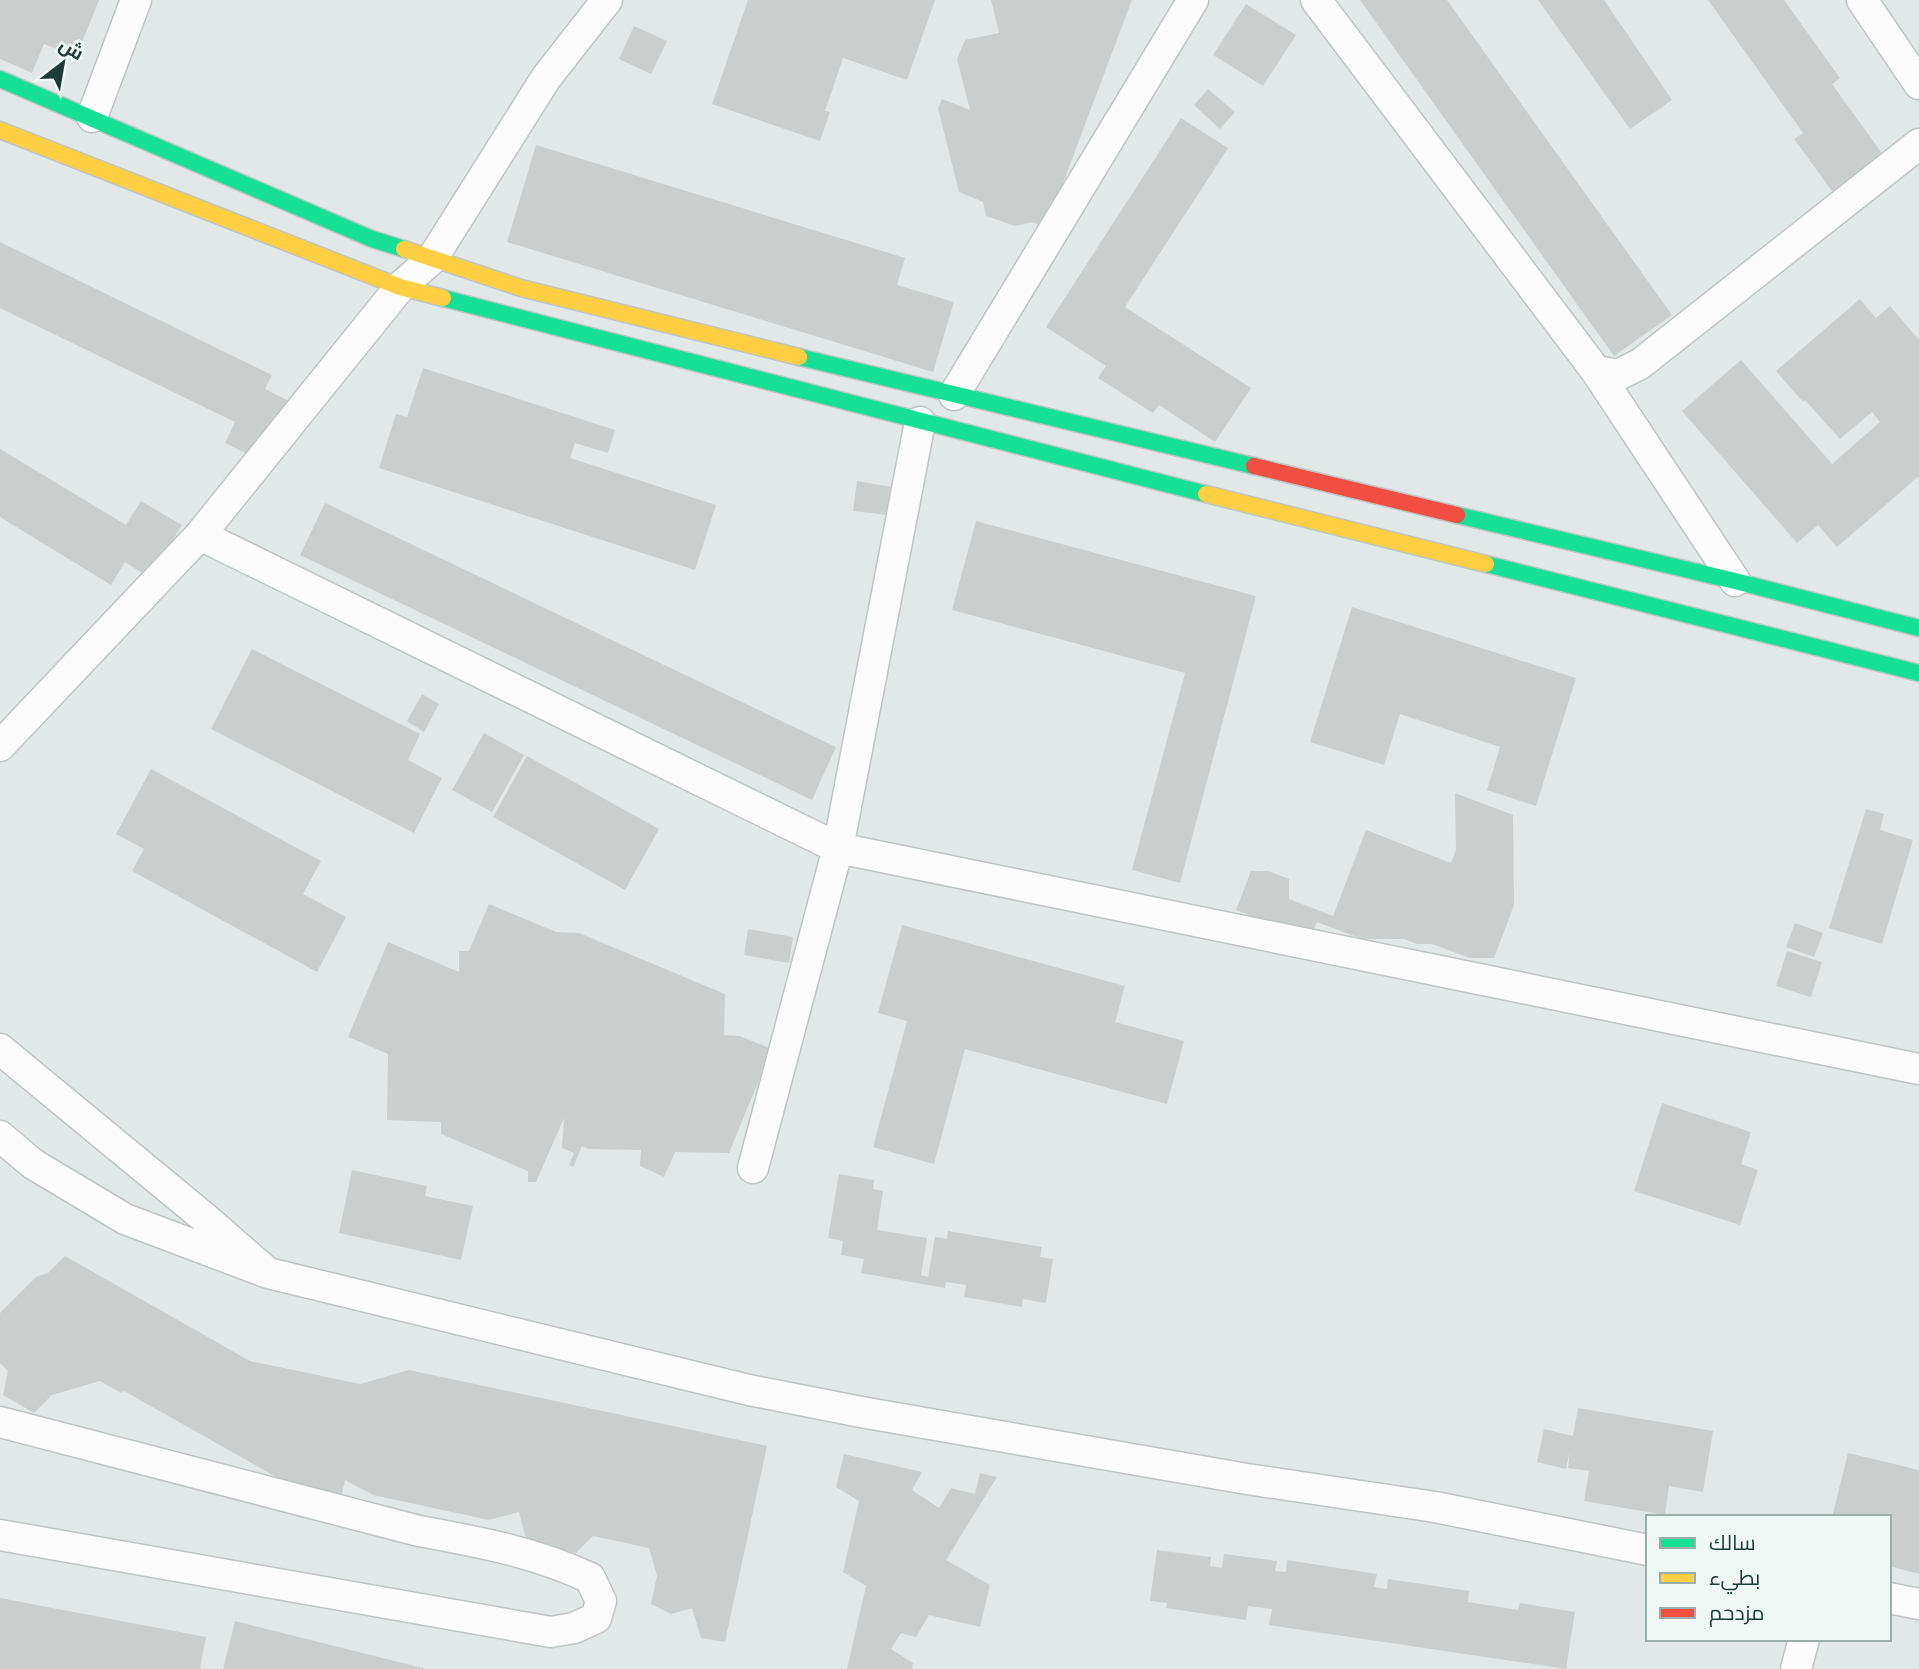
<svg xmlns="http://www.w3.org/2000/svg" width="1919" height="1669" font-family="Commissioner,Cairo,sans-serif">
	<style>
		.building { fill: #cacfce }
		.lines { fill: none; stroke-linecap: round; stroke-linejoin: round }
		.street-casing { stroke: #bfc5c4; stroke-width: 33 }
		.fast-casing { stroke: #bec6c4; stroke-width: 19 }
		.slow-casing { stroke: #bec6c4; stroke-width: 19 }
		.jam-casing { stroke: #bec6c4; stroke-width: 19 }
		.street { stroke: #fbfcfb; stroke-width: 30 }
		.fast { stroke: #16e098; stroke-width: 16 }
		.slow { stroke: #ffcf43; stroke-width: 16 }
		.jam { stroke: #f24e42; stroke-width: 16 }
	</style>
	<rect width="100%" height="100%" fill="#e2e8e7"/>
	<path class="building" d="M0,0H99L76,57L44,44L32,73L0,59Z
		M748,0H935L907,80L843,58L825,111L830,112L820,141L712,104Z
		M991,0H1132L1046,228L1032,222L1015,226L986,216L983,202L959,192L938,108L942,99L970,110L957,59L965,40L999,33Z
		M1360,0H1447L1672,315L1614,356Z
		M1538,0H1604L1672,100L1630,129Z
		M1708,0H1784L1840,78L1832,84L1899,177L1848,213L1794,139L1803,133Z
		M1246,4L1296,35L1263,86L1213,55Z
		M634,26L667,41L651,74L619,59Z
		M1208,89L1235,112L1220,129L1194,105Z
		M1181,118L1228,148L1125,307L1251,388L1215,442L1159,405L1153,413L1098,378L1106,366L1046,327Z
		M536,145L905,258L897,285L954,302L933,372L507,242Z
		M0,242L272,375L265,389L291,402L262,461L225,443L235,422L0,308Z
		M1860,299L1876,318L1890,306L1919,340V476L1837,547L1818,525L1797,543L1682,411L1741,360L1832,464L1880,422L1872,412L1840,439L1805,400L1803,402L1776,371Z
		M423,368L615,430L608,453L575,443L570,458L716,505L695,570L379,468L396,414L407,417Z
		M0,449L126,525L141,501L182,525L150,578L125,562L111,585L0,517Z
		M857,481L892,487L888,515L853,511Z
		M325,503L836,747L812,800L300,555Z
		M976,521L1256,596L1180,883L1132,870L1185,673L952,610Z
		M1352,607L1576,678L1536,806L1487,790L1500,747L1400,714L1384,765L1310,742Z
		M252,649L420,734L408,760L442,778L414,833L211,729Z
		M422,694L439,704L424,732L407,721Z
		M484,733L524,755L492,812L452,790Z
		M527,756L659,829L625,890L493,817Z
		M151,769L321,861L303,894L346,917L317,972L132,871L144,849L116,834Z
		M1455,793L1513,815L1514,905L1494,958H1470L1432,944H1417L1404,939H1362L1317,922L1310,939L1236,910L1251,871H1268L1289,879V899L1333,916L1366,830L1451,863L1456,850Z
		M1866,809L1884,814L1880,830L1913,840L1882,944L1829,928Z
		M489,904L556,932L579,933L725,994L724,1035L740,1036L772,1049L729,1153L675,1152L664,1177L640,1166L641,1150L589,1149L582,1146L573,1167L569,1165L574,1153L562,1148L564,1118L536,1182H528V1171L441,1134V1122L387,1120L388,1054L348,1037L388,942L459,972V951H469Z
		M1795,923L1823,933L1814,957L1786,947Z
		M902,925L1125,986L1115,1022L1184,1041L1167,1104L965,1049L934,1164L873,1147L907,1021L878,1013Z
		M748,929L793,937L789,963L744,955Z
		M1787,951L1822,962L1811,997L1776,986Z
		M1662,1103L1751,1132L1741,1164L1758,1170L1740,1225L1634,1191Z
		M352,1170L427,1186L425,1196L473,1206L461,1260L339,1233Z
		M839,1174L874,1180L873,1189L883,1191L877,1230L927,1238L921,1275L928,1277L935,1237L947,1239L948,1231L1042,1247L1040,1257L1053,1259L1046,1303L1023,1299L1022,1307L964,1297L966,1285L946,1282L945,1288L861,1273L864,1259L841,1255L843,1241L828,1238Z
		M65,1256L250,1361L360,1384L409,1370L767,1446L725,1642L701,1638L692,1608L671,1614L651,1604L657,1576L649,1548L593,1536L576,1553L527,1542L519,1512L489,1520L373,1495L345,1480L340,1502L310,1496L124,1391L121,1393L100,1381L52,1395L34,1413L3,1395L8,1371L0,1363V1313L36,1277L48,1273Z
		M1578,1408L1713,1431L1703,1492L1669,1486L1665,1515L1584,1501L1589,1471L1568,1468L1570,1451L1566,1469L1537,1462L1544,1429L1573,1436Z
		M1848,1453L1919,1470V1574L1889,1566V1517H1832Z
		M844,1454L922,1472L912,1490L939,1508L951,1488L975,1494L980,1473L997,1477L946,1560L990,1585L980,1627L929,1615L916,1637L901,1633L891,1649L913,1663L912,1669H847L866,1586L843,1572L859,1501L836,1487Z
		M1157,1550L1211,1557L1210,1566L1222,1568L1224,1554L1277,1561L1275,1571L1286,1572L1287,1560L1377,1574L1374,1587L1387,1589L1388,1579L1469,1591L1468,1602L1518,1610L1520,1603L1575,1612L1566,1669L1269,1625L1272,1609L1248,1606L1246,1620L1166,1608L1167,1603L1150,1601Z
		M0,1598L206,1637L200,1669H0Z
		M235,1621L423,1668V1669H223Z"/>
	<g class="lines">
		<g class="street-casing">
			<path id="street" d="M1316,0L1596,371L1618,375L1640,364L1919,144
				M1862,0L1919,84
				M92,117L136,0
				M1596,371L1735,581
				M954,395L1193,0
				M200,535L838,848L1919,1069
				M0,746L200,535L400,287L432,259L546,78L607,0
				M0,1049L206,1219L268,1273L125,1219L33,1164L0,1136
				M753,1168L838,848L920,422
				M268,1273L749,1390L861,1412L1247,1479L1435,1507L1648,1550
				M0,1422L419,1531C479,1542 535,1552 590,1578L601,1601L596,1618L574,1628L551,1632L0,1535
				M1889,1598L1919,1604
				M1796,1669L1804,1639"/>
		</g>
		<g class="fast-casing">
			<path id="fast" d="M0,79L372,239L404,249
				M443,298L1206,494
				M799,357L1254,466
				M1457,515L1735,581L1919,628
				M1486,564L1919,673"/>
		</g>
		<g class="slow-casing">
			<path id="slow" d="M0,130L400,287L443,298
				M404,249L521,288L799,357
				M1206,494L1486,564"/>
		</g>
		<g class="jam-casing">
			<path id="jam" d="M1254,466L1457,515"/>
		</g>
		<use href="#street" class="street"/>
		<use href="#fast" class="fast"/>
		<use href="#slow" class="slow"/>
		<use href="#jam" class="jam"/>
	</g>
	<rect x="1646" y="1515" width="245" height="126" fill="#f0f8f5" stroke="#9dadaa" stroke-width="2"/>
	<rect x="1660" y="1538" width="35" height="10" fill="#16e098" stroke="#9dadaa" stroke-width="2"/>
	<text x="1709" y="1550" font-size="21" fill="#203c39">سالك</text>
	<rect x="1660" y="1573" width="35" height="10" fill="#ffcf43" stroke="#9dadaa" stroke-width="2"/>
	<text x="1709" y="1585" font-size="21" fill="#203c39">بطيء</text>
	<rect x="1660" y="1608" width="35" height="10" fill="#f24e42" stroke="#9dadaa" stroke-width="2"/>
	<text x="1709" y="1620" font-size="21" fill="#203c39">مزدحم</text>
	<g transform="translate(63 63) rotate(31)" stroke="#f0f8f5" stroke-width="5" paint-order="stroke">
	<path d="M0-5L12 26L0 18L-12 26Z" fill="#203c39"/>
	<text y="-10" font-size="19" font-weight="bold" text-anchor="middle" fill="#203c39">ش</text>
	</g>
</svg>
